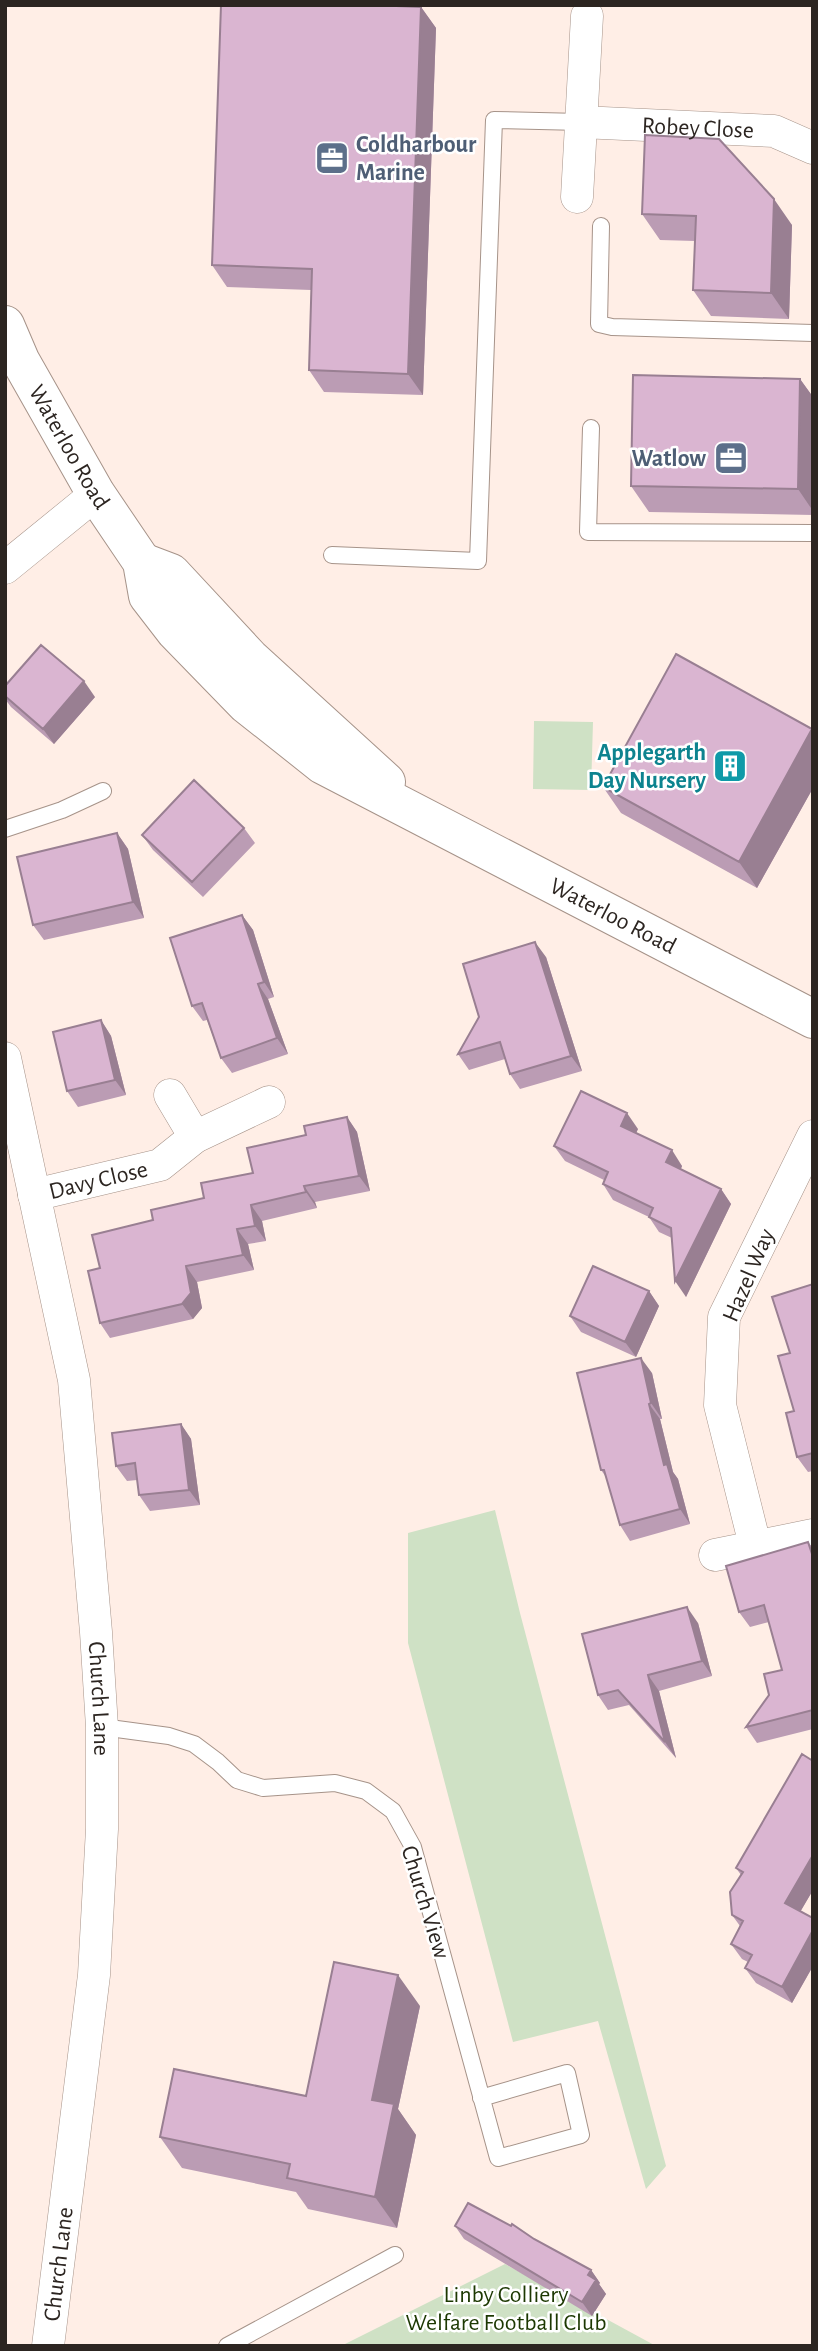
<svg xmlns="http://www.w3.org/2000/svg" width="818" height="2351" font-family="'Alegreya Sans',sans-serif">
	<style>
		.green { fill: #cfe1c5 }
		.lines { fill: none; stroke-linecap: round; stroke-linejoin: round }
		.lane-casing { stroke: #a69389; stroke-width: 18 }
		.street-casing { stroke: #a69389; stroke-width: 33 }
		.secondary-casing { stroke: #a69389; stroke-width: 40 }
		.lane { stroke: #fff; stroke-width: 16 }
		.street { stroke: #fff; stroke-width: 32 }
		.secondary { stroke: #fff; stroke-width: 38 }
		.wall { fill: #bb9cb4 }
		.shaded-wall { fill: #997f92 }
		.building { fill: #dab5d1; stroke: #997f92; stroke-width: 2 }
		.labels { text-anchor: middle; stroke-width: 5; stroke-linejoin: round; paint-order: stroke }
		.street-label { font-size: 24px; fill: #2c2521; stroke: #fff }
		.service-label { font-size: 24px; font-weight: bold; fill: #4e5e75; stroke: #fff; text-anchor: start }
		.culture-label { font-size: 24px; font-weight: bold; fill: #0d838f; stroke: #fff; text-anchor: end }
		.park-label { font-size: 24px; fill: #1c3802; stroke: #fff }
	</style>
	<rect width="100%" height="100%" fill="#ffeee6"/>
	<path class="green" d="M534,721L593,722L591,790L533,789Z
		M495,1510L520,1613L666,2166L646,2189L598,2021L513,2042L408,1643V1533Z
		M505,2264L656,2346H341Z"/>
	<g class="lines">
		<g class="lane-casing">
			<path id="lane" d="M601,226L599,324L612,327L813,333
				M591,428L588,532L813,533
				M332,555L478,561L494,120L581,122
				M5,829L62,810L103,791
				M102,1727L169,1736L194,1744L218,1762L237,1780L263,1788L335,1783L366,1791L393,1811L413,1847L498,2158L581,2135L567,2073L481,2098
				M227,2346L395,2255"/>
		</g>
		<g class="street-casing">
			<g id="street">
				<path id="s1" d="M581,122L774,131L813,148"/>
				<path d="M577,197L587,16"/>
				<path d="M5,568L96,494"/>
				<path id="s2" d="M5,1058L74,1380L96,1632L102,1727V1829L94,1975L48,2346"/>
				<path d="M170,1095L195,1137"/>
				<path id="s3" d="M34,1195L160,1165L195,1137L269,1102"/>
				<path d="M755,1545L720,1405L724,1317L813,1136"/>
				<path d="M715,1555L813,1535"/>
			</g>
		</g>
		<g class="secondary-casing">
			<g id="secondary">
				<path id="s4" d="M5,325L20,360L96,494L142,562L148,596L175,631L246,704L323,765L813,1019"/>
				<path d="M142,562L171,573L250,658L386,782"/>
			</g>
		</g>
		<use href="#lane" class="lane"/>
		<use href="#street" class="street"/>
		<use href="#secondary" class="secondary"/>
	</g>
	<path class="wall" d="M421,7L436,28L423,395L324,392L309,370L311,290L227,287L212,265Z
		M645,135L792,225L789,319L711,316L693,290L695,241L660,240L642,214Z
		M800,379L813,397V515L649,512L631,486Z
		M5,686L95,697L54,744L11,707L5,699Z
		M813,730V788L757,888L621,813L603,787Z
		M244,828L255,843L203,897L153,850L142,835Z
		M117,833L128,849L144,918L44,940L33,925Z
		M242,915L253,930L274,997L268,999L288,1054L232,1073L221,1058L207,1020L203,1021L192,1006Z
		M546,957L582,1071L520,1089L510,1074L505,1059L469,1070L458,1054Z
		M101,1020L111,1036L126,1095L78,1107L67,1091Z
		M347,1117L357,1132L370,1191L315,1202L317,1208L262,1221L266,1241L248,1244L254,1270L197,1282L202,1308L193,1319L110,1338L100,1323V1268L153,1220L204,1198L253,1173L306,1135Z
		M638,1129L636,1133L682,1166L681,1169L721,1189L731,1204L686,1297L672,1238L659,1232L649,1217L613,1200L603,1184L604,1180L565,1161L554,1146Z
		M813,1284V1471L808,1472L797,1457L794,1411Z
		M649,1291L659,1306L636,1357L581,1332L570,1316Z
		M652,1373L662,1419H660L673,1472L678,1479L690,1524L630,1541L620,1525L606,1477L601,1470Z
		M181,1424L191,1439L200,1505L150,1511L139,1495L137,1480L127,1481L116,1466Z
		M808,1542L813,1548V1729L757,1743L746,1727L769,1695L782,1670L769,1622L750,1627L739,1612Z
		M698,1623L712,1676L659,1691L676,1758L629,1705L608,1710L598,1695Z
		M813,1761V1890L800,1912L813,1918V1966L792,2003L756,1983L745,1968L748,1962L742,1959L731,1944L740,1926L732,1915L741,1875L736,1868Z
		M420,2006L398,2109L416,2135L397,2228L308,2209L296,2192L182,2168L160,2137L306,2096Z
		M455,2226L534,2239L591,2270L600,2283L599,2284L606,2294L592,2316L464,2239Z"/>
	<path class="shaded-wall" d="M421,7L436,28L423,395L408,374Z
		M774,199L792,225L789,319L771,293Z
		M800,379L813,397V511L798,489Z
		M84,681L95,697L54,744L43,729Z
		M812,729L813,788L757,888L739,862Z
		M117,833L128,849L144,918L133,902Z
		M242,915L253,930L274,997L264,982Z
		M535,942L546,957L582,1071L571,1056Z
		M258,984L268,999L288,1054L277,1038Z
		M101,1020L111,1036L126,1095L115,1080Z
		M627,1113L638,1129L632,1141L621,1126Z
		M347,1117L357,1132L370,1191L359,1176Z
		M672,1150L682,1166L677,1177L666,1162Z
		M304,1186L315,1202L317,1208L306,1192Z
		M721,1189L731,1204L686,1297L675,1281Z
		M251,1205L262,1221L266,1241L255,1226Z
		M237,1229L248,1244L254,1270L243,1255Z
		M186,1266L197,1282L202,1308L193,1319L182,1304Z
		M649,1291L659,1306L636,1357L625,1342Z
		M641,1358L652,1373L662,1419L651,1403Z
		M649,1404L660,1419L673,1472L678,1479L690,1524L680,1509L664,1465Z
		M181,1424L191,1439L200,1505L189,1490Z
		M687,1607L698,1623L712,1676L702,1661Z
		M648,1675L659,1691L676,1758L665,1742Z
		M813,1855V1890L796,1919L785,1903Z
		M813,1930V1966L792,2003L782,1987Z
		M398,1975L420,2006L398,2109L416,2135L397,2228L375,2197L372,2100Z
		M591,2270L600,2283L599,2284L606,2294L592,2316L582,2302L588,2275Z"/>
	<path class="building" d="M221,5H371L421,7L408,374L309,370L312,269L212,265Z
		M645,135L719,139L774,199L771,293L693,290L696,216L642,214Z
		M633,375L800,379L798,489L631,486Z
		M41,645L84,681L43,729L5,696V686Z
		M676,654L812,729L739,862L603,787Z
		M194,780L244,828L192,882L142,835Z
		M117,833L133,902L33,925L17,857Z
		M242,915L264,982L258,984L277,1038L221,1058L202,1003L192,1006L170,938Z
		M535,942L571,1056L510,1074L500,1042L458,1054L479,1017L463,964Z
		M101,1020L115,1080L67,1091L53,1032Z
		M581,1091L627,1113L621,1126L672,1150L666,1162L721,1189L675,1281L671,1228L649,1217L653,1208L603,1184L608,1172L554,1146Z
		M347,1117L359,1176L304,1186L306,1192L251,1205L255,1226L237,1229L243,1255L186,1266L191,1293L182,1304L100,1323L88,1271L100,1268L92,1235L153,1220L151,1210L204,1198L201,1183L253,1173L247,1148L306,1135L304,1126Z
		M593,1266L649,1291L625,1342L570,1316Z
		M813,1284V1453L797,1457L786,1413L794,1411L778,1356L790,1353L772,1297Z
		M641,1358L651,1403L649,1404L664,1465L667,1464L680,1509L620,1525L604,1470H601L577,1373Z
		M181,1424L189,1490L139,1495L135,1463L116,1466L112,1433Z
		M808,1542L813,1557V1710L746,1727L769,1695L764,1674L782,1670L764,1605L739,1612L726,1566Z
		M687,1607L702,1661L648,1675L665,1742L618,1690L598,1695L582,1634Z
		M802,1754L813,1761V1855L785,1903L813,1918V1930L782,1987L745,1968L752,1955L731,1944L743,1921L732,1915L730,1892L743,1872L736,1868Z
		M334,1962L398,1975L372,2100L394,2104L375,2197L287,2178L290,2164L160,2137L174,2069L306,2096Z
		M468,2203L511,2226L512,2224L534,2239L591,2270L588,2275L596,2280L582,2302L455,2226Z"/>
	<defs>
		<g id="office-square" transform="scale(1.75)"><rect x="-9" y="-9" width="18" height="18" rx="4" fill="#5c6f8a" stroke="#fff"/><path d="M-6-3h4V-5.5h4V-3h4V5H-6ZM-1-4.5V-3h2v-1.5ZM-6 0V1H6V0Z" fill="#fff"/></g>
		<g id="building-square" transform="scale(1.75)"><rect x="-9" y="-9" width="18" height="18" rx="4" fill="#0f9aa8" stroke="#fff"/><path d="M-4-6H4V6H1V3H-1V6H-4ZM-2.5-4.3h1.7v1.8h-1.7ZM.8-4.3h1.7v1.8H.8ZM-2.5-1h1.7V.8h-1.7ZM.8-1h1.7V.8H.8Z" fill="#fff"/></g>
	</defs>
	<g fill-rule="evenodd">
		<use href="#office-square" x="332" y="158"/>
		<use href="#office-square" x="731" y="458"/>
		<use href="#building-square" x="730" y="766"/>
	</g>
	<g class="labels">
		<g class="street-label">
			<text dy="8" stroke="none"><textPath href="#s1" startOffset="117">Robey Close</textPath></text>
			<text dy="8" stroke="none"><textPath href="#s4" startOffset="138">Waterloo Road</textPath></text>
			<text dy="8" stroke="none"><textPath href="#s4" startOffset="880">Waterloo Road</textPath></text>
			<text dy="8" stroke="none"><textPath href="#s3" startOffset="66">Davy Close</textPath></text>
			<text transform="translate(748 1275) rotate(-67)" y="8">Hazel Way</text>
			<text dy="8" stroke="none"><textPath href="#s2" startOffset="649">Church Lane</textPath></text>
			<text transform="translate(426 1902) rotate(73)" y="8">Church View</text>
			<text transform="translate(58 2264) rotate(-83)" y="8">Church Lane</text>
		</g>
		<g class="service-label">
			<text x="356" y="152">Coldharbour<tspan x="356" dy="28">Marine</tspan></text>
			<text x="706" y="466" text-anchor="end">Watlow</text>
		</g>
		<g class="culture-label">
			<text x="706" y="760">Applegarth<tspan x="706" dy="28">Day Nursery</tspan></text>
		</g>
		<g class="park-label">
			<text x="506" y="2302">Linby Colliery<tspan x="506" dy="28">Welfare Football Club</tspan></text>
		</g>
	</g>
	<rect width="818" height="2351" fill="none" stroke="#2c2521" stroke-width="14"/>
</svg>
